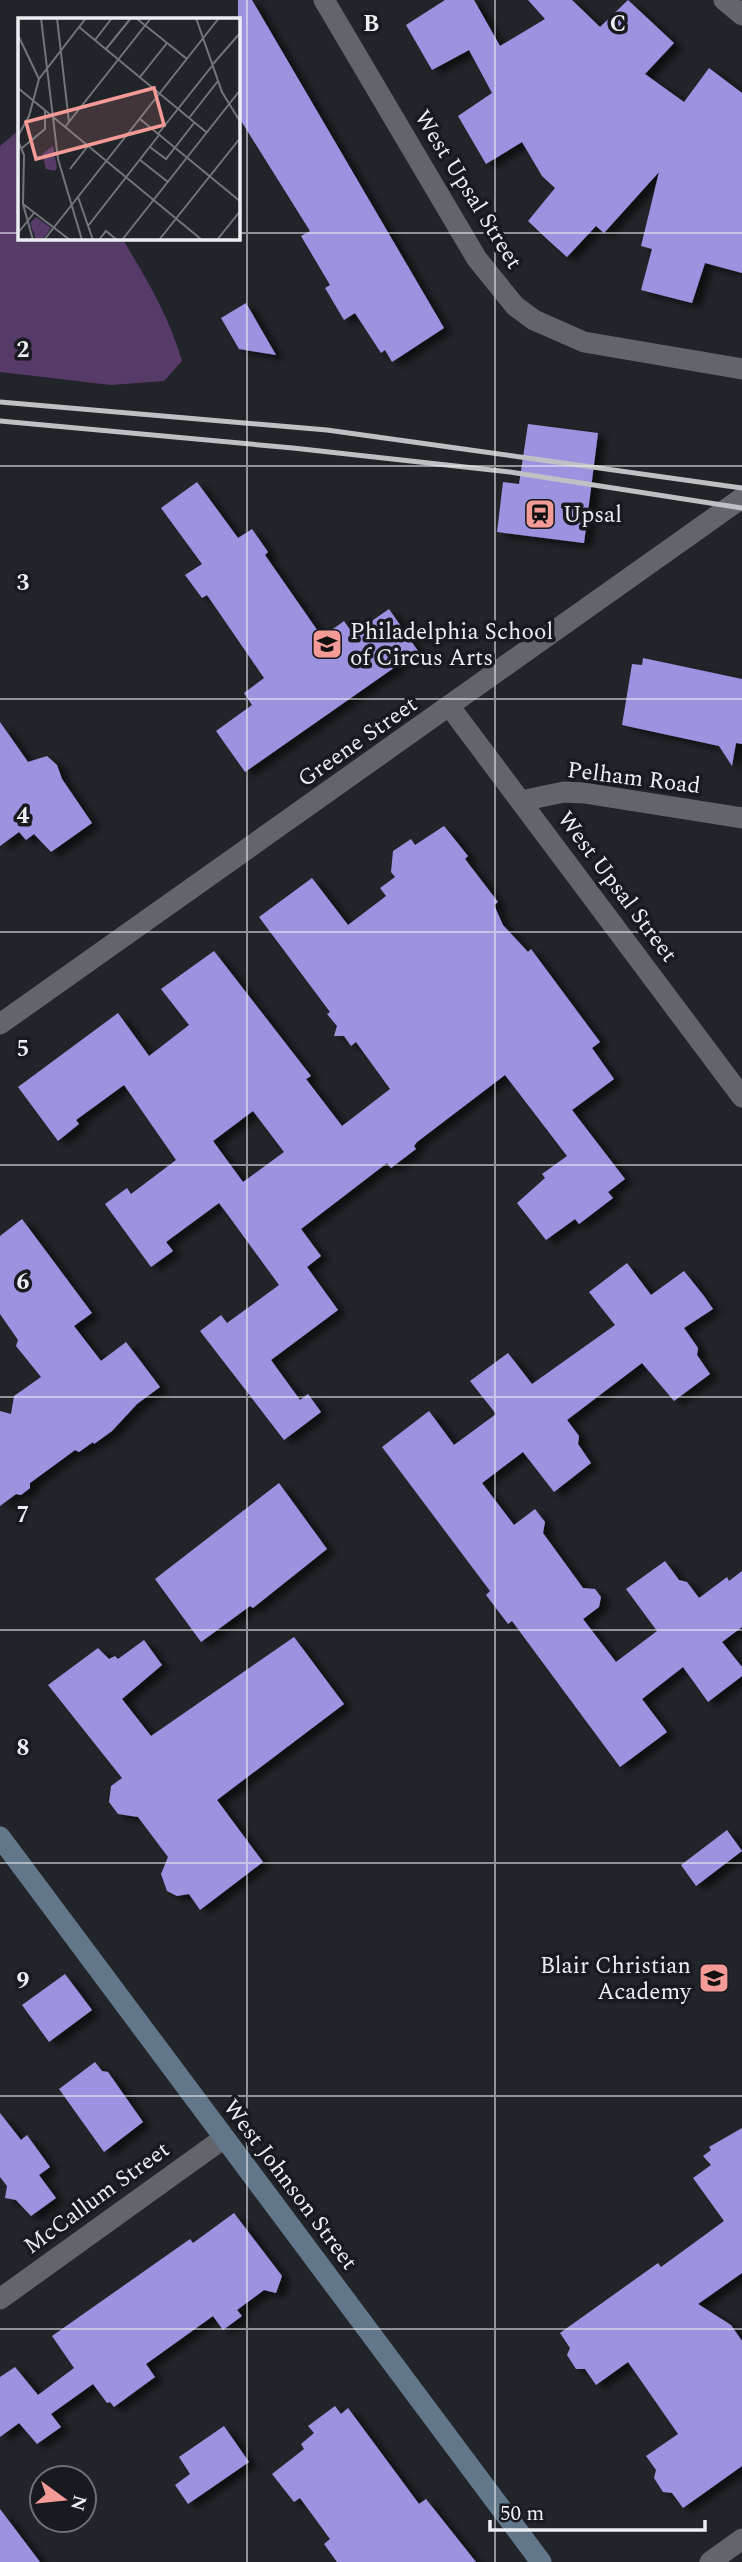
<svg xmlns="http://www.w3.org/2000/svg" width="742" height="2562" font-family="Spectral,serif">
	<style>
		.green { fill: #563a68 }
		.building { fill: #9b93e0; fill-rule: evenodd; filter: url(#shadow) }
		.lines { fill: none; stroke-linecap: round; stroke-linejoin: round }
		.street { stroke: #62656c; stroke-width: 21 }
		.secondary { stroke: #62788a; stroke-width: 21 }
		.rail { stroke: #bec0c4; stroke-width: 5 }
		.grid { fill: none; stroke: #eceef2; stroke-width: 2; stroke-opacity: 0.55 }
		.labels { text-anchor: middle; stroke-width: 7; stroke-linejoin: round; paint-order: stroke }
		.street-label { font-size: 23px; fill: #eceef2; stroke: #181a20 }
		.poi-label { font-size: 23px; fill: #eceef2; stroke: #181a20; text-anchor: start }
		.inset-road { fill: none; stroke: #727579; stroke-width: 2 }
		.view { fill: #f59b97; fill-opacity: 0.15; stroke: #f59b97; stroke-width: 3.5 }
		.inset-edge { fill: none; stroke: #eceef2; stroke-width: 3.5 }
		.grid-label { font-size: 23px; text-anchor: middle; font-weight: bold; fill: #eceef2; stroke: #181a20; stroke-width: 7; stroke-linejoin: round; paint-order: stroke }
	</style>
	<defs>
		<filter id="shadow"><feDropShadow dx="8" dy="4.5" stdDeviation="3.5" flood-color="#0009"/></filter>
	</defs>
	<rect width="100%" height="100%" fill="#212429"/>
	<path class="green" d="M19,130V238H122C146,278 169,316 182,361L164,381L111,385L0,372V146Z"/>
	<path class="building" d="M238,0H252L444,328L392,362L385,350L381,353L355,313L344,320L325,288L330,285L301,236L310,231L238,116Z
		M445,0H474L500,46L545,19L528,0H572L600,27L628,0L674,43L645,74L684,102L709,68L742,93V273L705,263L692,303L641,290L652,249L641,246L659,172L604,233L596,226L567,257L548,240L528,221L555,188L542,176L522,142L486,164L458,116L492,93L469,50L432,70L406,25Z
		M246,303L276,355L239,349L221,318Z
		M528,424L598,433L584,543L497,532L503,482L519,484Z
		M197,482L238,538L252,529L268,552L265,555L322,637L344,621L353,634L389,609L418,651L245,772L216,731L252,705L244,693L264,678L207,595L202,598L185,575L202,564L161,508Z
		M643,658L742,679V744L736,743L732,766L719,746L622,725L632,664L642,665Z
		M0,722L28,762L47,756L57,765L62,779L92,823L51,852L34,834L26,840L19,832L0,846Z
		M444,826L468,856L465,859L498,902L494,905L503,925L528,952L531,949L600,1042L592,1048L614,1079L572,1110L625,1179L608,1192L613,1198L579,1224L575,1219L546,1240L517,1203L545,1178L542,1174L567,1156L505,1075L417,1142L414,1146L416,1149L391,1168L387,1163L301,1229L321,1256L307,1267L338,1310L271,1360L300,1400L308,1394L321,1412L284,1440L200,1331L221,1315L227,1323L279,1285L228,1215L219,1203L166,1242L173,1251L151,1267L105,1204L127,1188L131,1194L176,1160L124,1085L76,1120L79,1124L58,1141L18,1087L118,1013L149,1056L189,1025L161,989L214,951L311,1076L306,1079L342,1126L390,1089L356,1042L351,1046L344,1036H334L337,1026L327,1014L330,1012L259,917L312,878L348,925L386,896L380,888L395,877L391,872L393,851L411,839L415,845ZM253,1111L284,1152L243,1182L213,1141Z
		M22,1219L92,1313L74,1326L101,1361L126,1342L160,1387L137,1404L112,1431L94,1444L93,1442L79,1452L75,1450L30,1483V1488L21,1495L16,1494L0,1506V1411L11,1414L14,1396L41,1377L16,1346L18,1340L0,1314V1236Z
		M627,1263L651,1295L684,1271L704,1296L713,1309L684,1328L698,1348L697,1355L710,1374L674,1401L642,1363L567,1420L579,1436L578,1444L591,1463L554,1492L523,1452L482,1483L514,1525L535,1509L545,1522L543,1533L583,1588L595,1589L601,1597L599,1607L583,1619L616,1662L657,1631L626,1589L665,1561L679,1580L687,1582L699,1598L727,1577L729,1581L742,1571V1627L722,1642L742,1667V1676L708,1702L683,1667L642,1699L667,1732L620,1767L512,1621L508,1624L486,1595L490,1591L382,1447L429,1411L454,1445L496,1414L470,1381L508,1353L532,1384L615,1325L589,1292Z
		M279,1483L327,1549L253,1608L250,1606L201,1642L155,1579Z
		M294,1637L344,1704L217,1800L263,1862L200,1910L189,1894L177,1896L167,1891L161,1874L168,1857L138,1817L118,1814L109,1802L111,1786L122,1778L48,1685L98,1648L109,1659L115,1656L118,1659L144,1640L162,1665L122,1699L151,1736Z
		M727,1830L742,1851L696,1886L681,1865Z
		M65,1974L92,2010L49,2042L22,2005Z
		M95,2062L102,2071L108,2072L143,2122L104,2152L59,2089Z
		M0,2113L21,2140L27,2135L50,2167L39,2175L56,2198L31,2216L16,2200L5,2198L7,2186L0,2177Z
		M742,2128V2273L698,2304L731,2325L742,2341V2466L683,2508L672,2493L663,2492L654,2478L656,2470L646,2456L678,2434L628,2362L596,2385L585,2369H576L567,2355L570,2348L560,2333L658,2263L661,2267L724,2221L693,2178L711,2165L703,2156L711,2150L709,2147Z
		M234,2213L282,2276L276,2293L264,2290L237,2310L242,2316L223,2330L213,2316L146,2364L155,2377L114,2407L110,2402L107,2403L93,2384L51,2414L61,2427L37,2444L19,2423L0,2437V2377L15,2367L38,2395L74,2368L52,2336L190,2239L193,2243Z
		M335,2406L341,2414L348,2408L419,2504L426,2499L476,2562H337L324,2544L330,2539L300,2498L294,2502L272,2474L304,2449L301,2444L314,2433L308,2426Z
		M224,2426L249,2462L188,2504L175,2485L190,2474L179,2457Z
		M0,2509L40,2562H0Z"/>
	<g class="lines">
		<path class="street" d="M324,0L477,259L515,306L534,320L584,342L742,369
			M724,0L742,15
			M450,707L742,1097
			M521,801L564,792L584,793L742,818
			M0,1024L742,498
			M0,2299L224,2138
			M710,2562L742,2539"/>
		<path class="secondary" d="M0,1837L541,2562"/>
		<path class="rail" d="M0,402L327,430L742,488
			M0,421L293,448L510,472L742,508"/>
	</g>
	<path class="grid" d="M247,0V2562M495,0V2562M0,233H19M238,233H742M0,466H742M0,699H742M0,932H742M0,1165H742M0,1397H742M0,1630H742M0,1863H742M0,2096H742M0,2329H742"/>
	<defs>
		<g id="station-square" transform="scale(1.575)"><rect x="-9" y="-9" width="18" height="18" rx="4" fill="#f59b97" stroke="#181a20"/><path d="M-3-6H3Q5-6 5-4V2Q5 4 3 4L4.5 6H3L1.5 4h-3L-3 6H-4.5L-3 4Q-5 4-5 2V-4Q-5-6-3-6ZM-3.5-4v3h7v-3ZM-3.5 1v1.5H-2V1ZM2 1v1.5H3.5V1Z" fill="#111"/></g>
		<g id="school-square" transform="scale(1.575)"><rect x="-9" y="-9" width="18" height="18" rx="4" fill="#f59b97" stroke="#181a20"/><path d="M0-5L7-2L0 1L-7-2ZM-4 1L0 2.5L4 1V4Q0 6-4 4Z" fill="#111"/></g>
	</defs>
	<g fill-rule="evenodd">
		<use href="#station-square" x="540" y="514"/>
		<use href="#school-square" x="327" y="644"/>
		<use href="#school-square" x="714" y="1978"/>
	</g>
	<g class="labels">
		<g class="street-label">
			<text transform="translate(469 189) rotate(58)" y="8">West Upsal Street</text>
			<text transform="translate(357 741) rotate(-35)" y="8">Greene Street</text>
			<text transform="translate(634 777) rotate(7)" y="8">Pelham Road</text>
			<text transform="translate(618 886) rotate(53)" y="8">West Upsal Street</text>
			<text transform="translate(291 2184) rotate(53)" y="8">West Johnson Street</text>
			<text transform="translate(96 2197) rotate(-36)" y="8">McCallum Street</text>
		</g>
		<g class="poi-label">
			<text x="563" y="522">Upsal</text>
			<text x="350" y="639">Philadelphia School<tspan x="350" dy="26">of Circus Arts</tspan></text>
			<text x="691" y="1973" text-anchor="end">Blair Christian<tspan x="691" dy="26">Academy</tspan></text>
		</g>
	</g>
	<g transform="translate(18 18)">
		<rect width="222" height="222" fill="#212429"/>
		<path d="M35,128L39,150L37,153L28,151L24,136ZM18,199L33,210L24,222H18L12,205Z" fill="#563a68"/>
		<path class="inset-road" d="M23,0L40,141L64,222M39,0L51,104M118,0L169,41M178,0L204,74L223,105M61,9L188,114M0,17L21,61M77,22L94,0M88,31L113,0M195,46L223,14M122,59L149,25M0,70L184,222M171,100L200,63M122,101L223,184M47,109L133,0M140,116L194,48M0,118L11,98L21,61L68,0M0,123L6,137L5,186L15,222M132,129L148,141L176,105M4,130L27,111V92M122,142L150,164M52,151L70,128M60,179L75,222M5,186L52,222M70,208L141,117M0,215L16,195M26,222L201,0M81,222L88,213L99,222M104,222L223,71M141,222L223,119M199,222L223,192"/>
		<path class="view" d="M136,70L146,107L18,141L8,104Z"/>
		<rect width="222" height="222" class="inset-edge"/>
	</g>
	<g class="grid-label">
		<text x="371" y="31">B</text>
		<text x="618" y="31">C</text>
		<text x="23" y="357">2</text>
		<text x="23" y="590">3</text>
		<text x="23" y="823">4</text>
		<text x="23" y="1056">5</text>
		<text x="23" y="1289">6</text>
		<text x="23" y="1522">7</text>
		<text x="23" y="1755">8</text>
		<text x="23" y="1988">9</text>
	</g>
	<g transform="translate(63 2499) rotate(105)"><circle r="33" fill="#181a20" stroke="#6d6f74" stroke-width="2"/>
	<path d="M0-5L12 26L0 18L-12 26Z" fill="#f59b97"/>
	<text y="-10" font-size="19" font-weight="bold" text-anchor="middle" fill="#eceef2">N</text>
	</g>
	<path d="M490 2520v10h215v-10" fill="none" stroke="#eceef2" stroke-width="3.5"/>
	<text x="500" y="2520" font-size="21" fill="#eceef2" stroke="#181a20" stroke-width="5" paint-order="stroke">50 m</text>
</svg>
